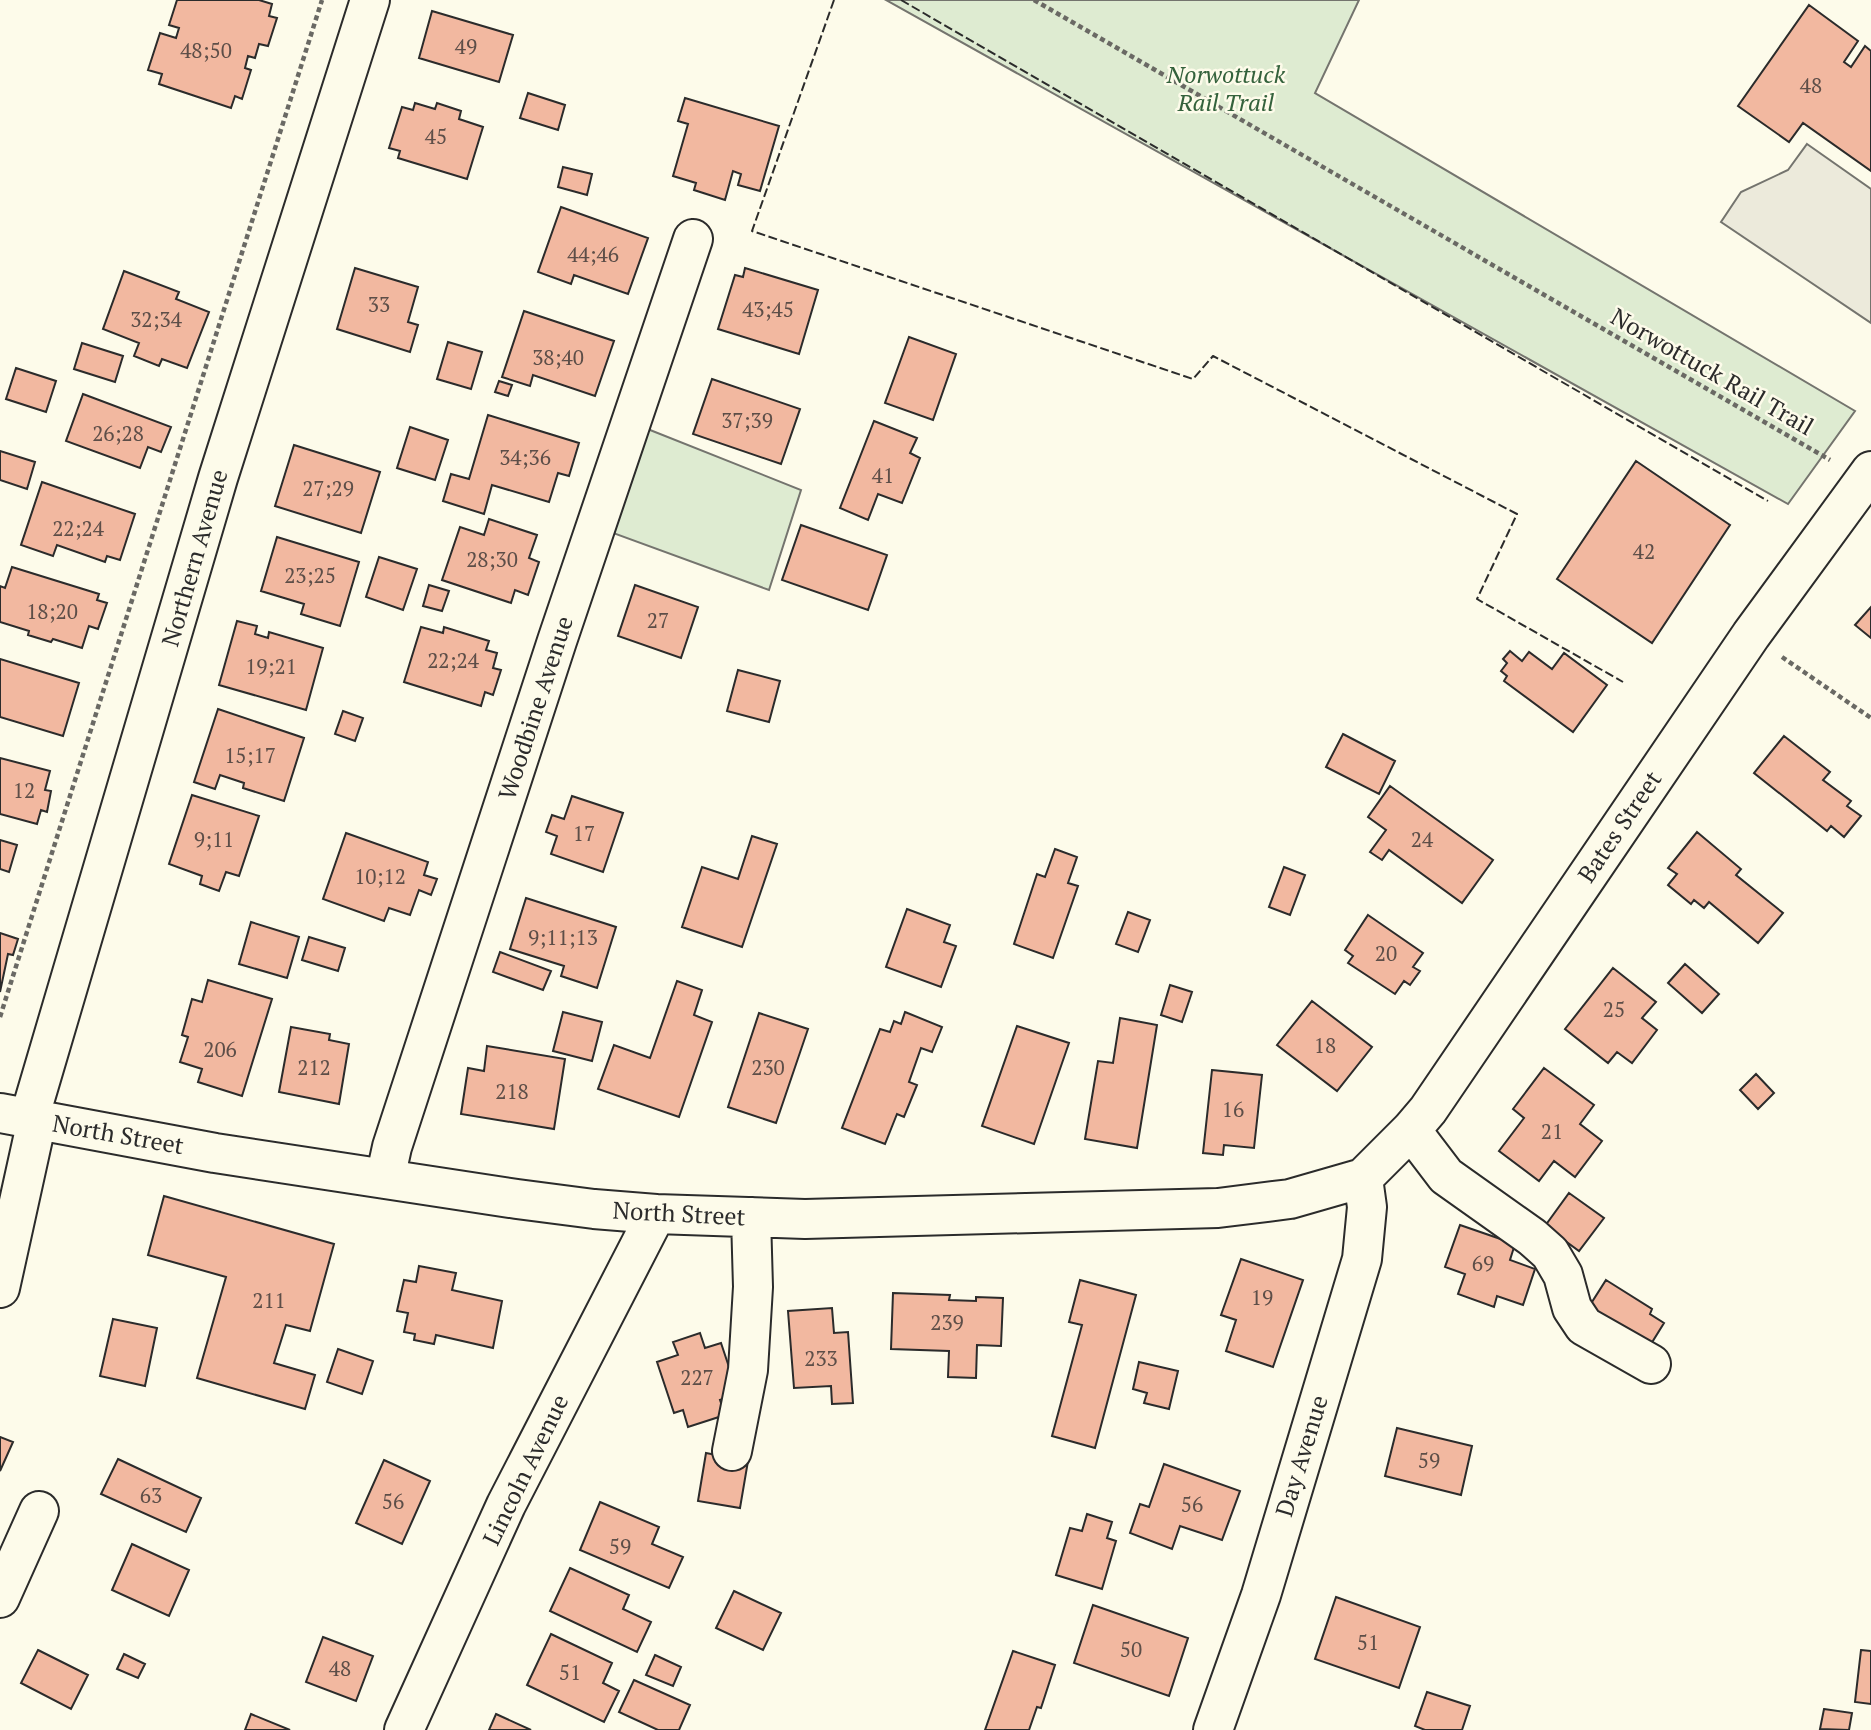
<svg xmlns="http://www.w3.org/2000/svg" width="1871" height="1730" font-family="'PT Serif',serif">
	<style>
		.green { fill: #deebd1; stroke: #74746e; stroke-width: 2 }
		.parking { fill: #eceadb; stroke: #74746e; stroke-width: 2 }
		.building { fill: #f2b8a0; stroke: #2b2b2b; stroke-width: 2 }
		.lines { fill: none; stroke-linecap: round; stroke-linejoin: round }
		.minor-casing { stroke: #2b2b2b; stroke-width: 42 }
		.path { stroke: #6a6964; stroke-width: 4.5; stroke-dasharray: 5 3.5; stroke-linecap: butt }
		.minor { stroke: #fdfbea; stroke-width: 38 }
		.fence { stroke: #2b2b2b; stroke-width: 2; stroke-dasharray: 9 3.5; stroke-linecap: butt }
		.labels { text-anchor: middle; stroke-width: 5; stroke-linejoin: round; paint-order: stroke }
		.number-label { font-size: 21px; fill: #5d4e48 }
		.park-label { font-size: 24px; font-style: italic; fill: #34623c; stroke: #fdfbea }
		.street-label { font-size: 24px; fill: #2b2b2b; stroke: #fdfbea }
	</style>
	<rect width="100%" height="100%" fill="#fdfbea"/>
	<path class="green" d="M886,0H1359L1315,93L1855,411L1788,504Z
		M645,428L801,490L769,590L613,533Z"/>
	<path class="parking" d="M1807,144L1871,189V323L1721,222L1741,192L1788,170Z"/>
	<path class="building" d="M177,0H259L272,4L269,16L277,18L268,46L259,44L255,58L248,56L245,68L251,70L242,99L235,96L231,108L159,84L162,74L148,70L160,33L176,38L179,28L169,25Z
		M1809,5L1858,41L1844,62L1851,67L1865,46L1871,51V171L1803,123L1789,142L1738,106Z
		M432,11L513,35L499,82L419,58Z
		M528,93L565,105L558,130L520,118Z
		M685,98L779,126L760,191L738,185L741,174L733,171L725,200L694,190L696,183L673,176L688,124L678,121Z
		M415,103L435,109L437,103L461,111L459,119L483,127L467,179L398,158L400,151L389,148L402,107L413,110Z
		M563,167L592,174L587,195L558,187Z
		M561,207L648,238L628,294L574,275L571,284L538,272Z
		M355,268L418,287L408,322L418,325L410,352L337,329Z
		M745,268L818,290L799,354L718,329L735,275L743,277Z
		M124,271L179,292L176,299L209,312L187,368L162,359L159,366L134,356L139,343L103,329Z
		M524,311L614,341L595,396L533,375L530,386L502,377Z
		M909,337L956,354L933,420L885,403Z
		M448,342L482,352L471,389L437,379Z
		M82,343L123,356L115,382L74,369Z
		M16,368L56,381L46,412L6,399Z
		M712,379L800,409L781,464L693,434Z
		M499,381L512,385L508,396L495,392Z
		M83,394L171,427L161,452L148,447L140,468L66,441Z
		M488,415L579,443L569,476L558,473L549,502L492,485L484,514L443,501L451,474L469,479Z
		M874,421L917,438L910,453L920,458L902,503L878,494L868,520L840,508Z
		M410,427L448,440L435,480L397,468Z
		M294,445L380,472L361,533L275,506Z
		M0,451L35,462L27,489L0,480Z
		M1636,461L1730,525L1652,643L1557,579Z
		M42,482L135,514L120,560L107,556L105,562L57,545L53,556L21,545Z
		M489,519L537,535L529,558L539,562L528,595L515,590L511,603L442,580L460,527L484,535Z
		M801,525L887,555L868,610L782,580Z
		M277,537L359,562L340,626L301,614L304,604L261,591Z
		M379,557L417,569L403,610L366,597Z
		M12,567L99,594L97,600L107,603L98,629L89,626L82,648L53,639L51,642L28,635L29,631L0,622V586L5,588Z
		M429,585L449,591L442,611L423,606Z
		M635,585L698,607L681,658L618,636Z
		M1871,607V638L1855,625Z
		M237,621L257,626L255,634L268,638L269,632L323,648L306,710L219,685Z
		M421,627L443,633L444,627L489,641L486,650L497,653L493,668L501,670L493,695L485,692L481,706L404,682Z
		M1510,651L1522,661L1529,652L1552,669L1564,653L1607,685L1573,732L1504,681L1507,676L1501,671L1507,663L1503,659Z
		M0,659L79,683L63,736L0,717Z
		M738,670L780,681L769,722L727,711Z
		M218,709L304,738L284,801L243,788L244,783L220,775L215,789L194,782Z
		M343,711L363,718L355,741L335,734Z
		M1343,734L1395,761L1379,794L1326,767Z
		M1784,736L1830,772L1823,780L1851,801L1847,806L1861,816L1844,837L1831,826L1827,831L1754,773Z
		M0,758L50,771L45,790L51,791L47,812L41,810L37,824L0,814Z
		M1390,786L1493,860L1462,903L1389,850L1382,860L1370,852L1386,830L1368,817Z
		M192,795L259,816L239,876L226,872L219,891L200,884L202,876L169,864Z
		M572,796L623,813L603,872L551,854L557,836L546,832L552,815L564,819Z
		M1697,832L1741,869L1736,875L1783,913L1758,943L1709,902L1704,908L1694,900L1691,904L1668,885L1677,874L1668,868Z
		M346,833L428,862L424,875L437,879L431,895L419,890L410,915L389,908L384,921L323,899Z
		M752,836L777,844L742,947L682,927L702,867L738,879Z
		M0,840L17,845L9,872L0,869Z
		M1055,849L1077,857L1068,883L1078,886L1053,958L1014,944L1037,874L1045,877Z
		M1284,867L1305,875L1290,915L1269,907Z
		M526,898L616,927L597,988L561,976L564,966L510,949Z
		M907,909L950,925L944,942L956,946L941,987L886,967Z
		M1128,912L1150,920L1138,952L1116,944Z
		M1368,915L1423,953L1413,967L1420,971L1410,985L1404,981L1395,994L1348,963L1353,956L1345,950Z
		M251,922L299,937L287,978L239,964Z
		M0,933L18,939L13,955L8,954L0,992Z
		M309,937L345,948L338,971L302,960Z
		M500,952L551,971L543,990L493,972Z
		M1685,964L1719,994L1702,1013L1668,983Z
		M1613,968L1656,1002L1642,1018L1657,1030L1632,1063L1617,1052L1608,1063L1565,1029Z
		M208,980L272,999L242,1096L198,1082L202,1069L180,1062L188,1037L182,1035L192,999L202,1002Z
		M677,981L702,990L694,1015L712,1022L679,1117L598,1089L614,1045L650,1058Z
		M1170,985L1192,992L1182,1022L1161,1015Z
		M1312,1001L1372,1047L1337,1091L1277,1045Z
		M563,1012L602,1022L592,1061L553,1051Z
		M905,1012L942,1027L932,1052L921,1048L909,1082L917,1085L904,1117L897,1114L885,1144L842,1128L880,1029L890,1032L894,1021L901,1024Z
		M759,1013L808,1029L776,1123L728,1107Z
		M1120,1018L1157,1025L1137,1148L1085,1139L1098,1061L1113,1063Z
		M1017,1026L1069,1043L1034,1144L982,1126Z
		M291,1027L330,1034L329,1040L349,1044L339,1104L279,1092Z
		M487,1046L565,1059L554,1129L461,1114L468,1068L484,1071Z
		M1544,1068L1594,1105L1580,1124L1602,1141L1575,1177L1554,1161L1539,1181L1499,1151L1524,1118L1513,1109Z
		M1212,1070L1262,1075L1254,1148L1224,1145L1223,1155L1203,1153Z
		M1756,1074L1774,1093L1758,1109L1740,1090Z
		M1569,1193L1604,1218L1579,1251L1545,1226Z
		M164,1196L334,1244L310,1331L286,1325L274,1363L315,1375L305,1409L197,1378L226,1277L148,1255Z
		M1460,1225L1515,1244L1510,1260L1535,1269L1523,1305L1497,1296L1494,1307L1458,1294L1465,1274L1445,1267Z
		M1241,1259L1303,1280L1273,1367L1226,1351L1236,1320L1221,1315Z
		M419,1266L456,1273L452,1290L502,1301L493,1348L436,1335L434,1344L414,1340L415,1334L404,1332L408,1313L397,1311L404,1280L416,1282Z
		M1080,1280L1136,1295L1095,1448L1052,1436L1082,1325L1069,1322Z
		M1606,1280L1652,1309L1650,1314L1664,1323L1646,1352L1585,1313Z
		M893,1293L950,1295L949,1300L976,1301V1297L1003,1298L1001,1346L977,1345L976,1378L948,1377L949,1351L891,1349Z
		M832,1308L834,1333L848,1332L853,1403L832,1404L831,1386L794,1388L788,1311Z
		M113,1319L157,1328L145,1386L100,1376Z
		M700,1333L705,1348L721,1343L738,1394L720,1400L725,1415L688,1427L683,1410L674,1413L657,1362L678,1355L673,1342Z
		M338,1349L373,1361L362,1394L327,1382Z
		M1139,1362L1178,1371L1169,1409L1144,1403L1147,1393L1133,1389Z
		M1397,1428L1472,1446L1461,1495L1385,1476Z
		M0,1437L13,1442L0,1471Z
		M706,1453L748,1461L740,1508L698,1501Z
		M118,1459L201,1498L186,1532L101,1494Z
		M384,1460L430,1481L402,1544L356,1523Z
		M1164,1464L1240,1491L1222,1540L1180,1526L1172,1549L1130,1533L1140,1504L1149,1507Z
		M600,1502L659,1527L652,1544L683,1557L669,1588L580,1550Z
		M1087,1514L1112,1522L1107,1538L1116,1541L1102,1589L1056,1575L1070,1528L1082,1531Z
		M132,1544L189,1570L169,1616L112,1590Z
		M570,1568L629,1595L623,1609L651,1622L637,1652L550,1611Z
		M734,1591L781,1613L763,1650L716,1628Z
		M1336,1597L1420,1627L1399,1688L1315,1659Z
		M1093,1605L1188,1638L1169,1696L1074,1663Z
		M551,1634L612,1663L603,1683L619,1691L604,1722L527,1685Z
		M323,1637L373,1656L356,1701L306,1682Z
		M38,1650L88,1675L71,1709L21,1683Z
		M1861,1650L1871,1651V1704L1855,1702Z
		M1013,1651L1055,1665L1041,1708L1037,1707L1029,1730H985Z
		M124,1654L145,1664L138,1678L117,1669Z
		M655,1655L681,1667L673,1686L646,1675Z
		M634,1680L690,1705L679,1730H658L619,1712Z
		M1427,1692L1470,1706L1462,1730H1425L1415,1726Z
		M1824,1709L1852,1713L1849,1730L1820,1729Z
		M251,1714L290,1730H245Z
		M496,1714L531,1730H489Z"/>
	<g class="lines">
		<g class="minor-casing">
			<path id="minor" d="M0,1113L215,1153L517,1199L594,1209L656,1214L805,1219L1218,1208L1290,1199L1363,1178L1411,1130L1428,1110L1751,635L1871,471
				M29,1119L218,478L370,0
				M1411,1130L1446,1176L1532,1237L1550,1253L1563,1275L1572,1308L1584,1326L1651,1364
				M385,1179L392,1147L557,641L693,239
				M0,1288L37,1120
				M732,1451L748,1370L753,1287L751,1217
				M0,1598L39,1511
				M404,1730L506,1505L656,1214
				M1213,1730L1261,1595L1362,1259L1367,1207L1363,1178"/>
		</g>
		<path class="path" d="M1034,0L1830,460
			M1782,657L1871,718
			M0,1017L322,0"/>
		<use href="#minor" class="minor"/>
		<path class="fence" d="M834,0L752,231L1193,379L1213,356L1517,514L1477,599L1623,682
			M901,0L1768,501"/>
	</g>
	<g class="labels">
		<g class="number-label">
			<text x="466" y="54">49</text>
			<text x="206" y="58">48;50</text>
			<text x="1811" y="93">48</text>
			<text x="436" y="144">45</text>
			<text x="593" y="262">44;46</text>
			<text x="379" y="312">33</text>
			<text x="768" y="317">43;45</text>
			<text x="156" y="327">32;34</text>
			<text x="558" y="365">38;40</text>
			<text x="747" y="428">37;39</text>
			<text x="118" y="441">26;28</text>
			<text x="525" y="465">34;36</text>
			<text x="883" y="483">41</text>
			<text x="328" y="496">27;29</text>
			<text x="78" y="536">22;24</text>
			<text x="1644" y="559">42</text>
			<text x="492" y="567">28;30</text>
			<text x="310" y="583">23;25</text>
			<text x="52" y="619">18;20</text>
			<text x="658" y="628">27</text>
			<text x="453" y="668">22;24</text>
			<text x="271" y="674">19;21</text>
			<text x="250" y="763">15;17</text>
			<text x="24" y="798">12</text>
			<text x="584" y="841">17</text>
			<text x="214" y="847">9;11</text>
			<text x="1422" y="847">24</text>
			<text x="380" y="884">10;12</text>
			<text x="563" y="945">9;11;13</text>
			<text x="1386" y="961">20</text>
			<text x="1614" y="1017">25</text>
			<text x="1325" y="1053">18</text>
			<text x="220" y="1057">206</text>
			<text x="314" y="1075">212</text>
			<text x="768" y="1075">230</text>
			<text x="512" y="1099">218</text>
			<text x="1233" y="1117">16</text>
			<text x="1552" y="1139">21</text>
			<text x="1483" y="1271">69</text>
			<text x="1262" y="1305">19</text>
			<text x="269" y="1308">211</text>
			<text x="947" y="1330">239</text>
			<text x="821" y="1366">233</text>
			<text x="697" y="1385">227</text>
			<text x="1429" y="1468">59</text>
			<text x="151" y="1503">63</text>
			<text x="393" y="1509">56</text>
			<text x="1192" y="1512">56</text>
			<text x="620" y="1554">59</text>
			<text x="1368" y="1650">51</text>
			<text x="1131" y="1657">50</text>
			<text x="340" y="1676">48</text>
			<text x="570" y="1680">51</text>
		</g>
		<g class="park-label">
			<text x="1226" y="83">Norwottuck<tspan x="1226" dy="28">Rail Trail</tspan></text>
		</g>
		<g class="street-label">
			<text transform="translate(1712 372) rotate(30)" y="8">Norwottuck Rail Trail</text>
			<text transform="translate(195 558) rotate(-74)" y="8">Northern Avenue</text>
			<text transform="translate(536 708) rotate(-72)" y="8">Woodbine Avenue</text>
			<text transform="translate(1620 827) rotate(-56)" y="8">Bates Street</text>
			<text transform="translate(118 1135) rotate(10)" y="8">North Street</text>
			<text transform="translate(679 1214) rotate(3)" y="8">North Street</text>
			<text transform="translate(1302 1456) rotate(-73)" y="8">Day Avenue</text>
			<text transform="translate(526 1470) rotate(-64)" y="8">Lincoln Avenue</text>
		</g>
	</g>
</svg>
